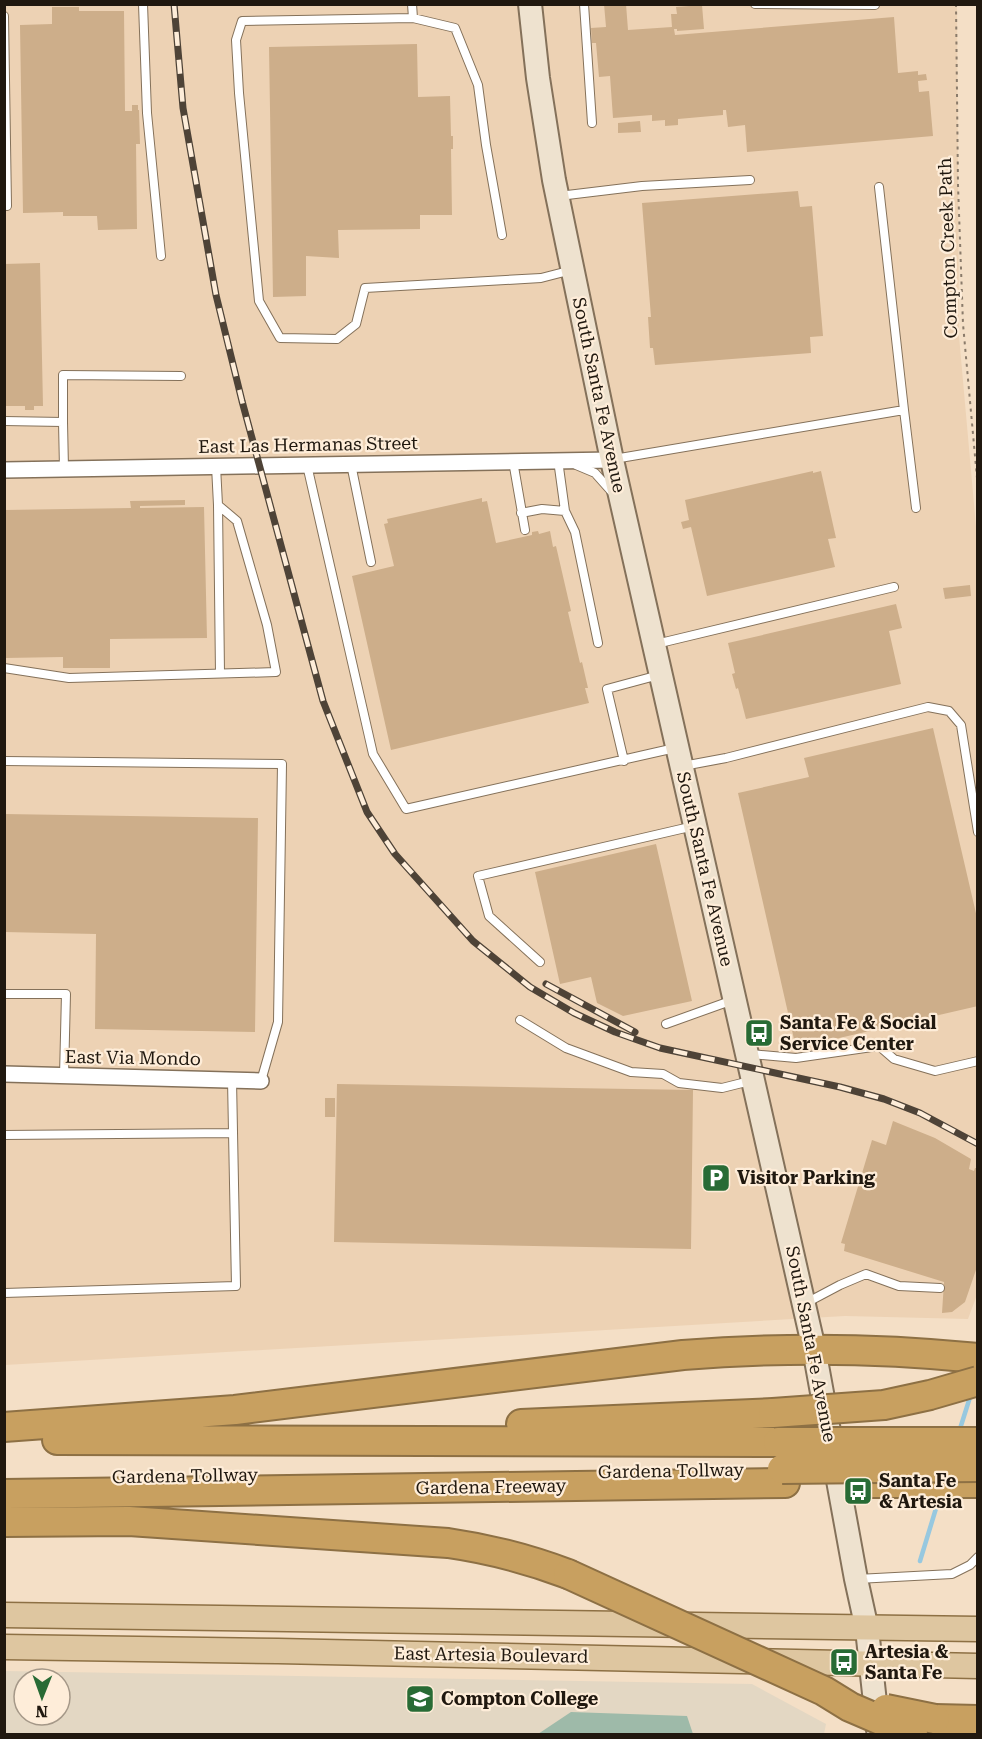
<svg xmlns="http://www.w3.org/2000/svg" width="982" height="1739" font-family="'Roboto Serif',serif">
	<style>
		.built { fill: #edd2b4 }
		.education { fill: #e3d7c3; fill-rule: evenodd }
		.pitch { fill: #9ebaa9 }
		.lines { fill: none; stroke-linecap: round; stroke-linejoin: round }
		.stream { stroke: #97c8df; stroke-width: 4.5 }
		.building { fill: #cdae8a }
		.service-casing { stroke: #84715a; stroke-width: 10 }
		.minor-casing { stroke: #84715a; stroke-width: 18 }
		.secondary-casing { stroke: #84715a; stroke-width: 26 }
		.primary-casing { stroke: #8d7044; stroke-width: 27 }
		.motorway-casing { stroke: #8d7044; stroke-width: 32 }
		.path { stroke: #8a7b6a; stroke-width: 2; stroke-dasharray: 3 4.5; stroke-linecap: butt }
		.service { stroke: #fff; stroke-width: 8 }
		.minor { stroke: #fff; stroke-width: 15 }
		.secondary { stroke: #eee2cf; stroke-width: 22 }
		.primary { stroke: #dec6a0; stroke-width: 24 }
		.motorway { stroke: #c8a060; stroke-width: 28 }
		.rail-casing { stroke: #4e4337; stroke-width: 7 }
		.rail { stroke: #feedd9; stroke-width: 4.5; stroke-dasharray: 14; stroke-linecap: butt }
		.motorway-bridge-casing { stroke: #8d7044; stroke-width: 32; stroke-linecap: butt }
		.motorway-bridge { stroke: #c8a060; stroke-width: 28 }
		.labels { text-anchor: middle; stroke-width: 4.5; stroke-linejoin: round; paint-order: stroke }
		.street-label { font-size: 18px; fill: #20180f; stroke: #feedd9 }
		.poi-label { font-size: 18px; font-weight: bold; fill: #20180f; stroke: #feedd9; text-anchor: start }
	</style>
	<rect width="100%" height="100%" fill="#f4dfc6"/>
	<path class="built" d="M5,5H957L959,336L978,549V1292L968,1319L845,1316L5,1365Z"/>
	<path class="education" d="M5,1671L752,1684L826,1724L824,1734H5ZM24,1679H60V1715H24Z"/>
	<path class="pitch" d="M571,1712L687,1716L693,1734H538Z"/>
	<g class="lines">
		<path class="stream" d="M959,1432L971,1394
			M920,1561L941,1492"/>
	</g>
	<path class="building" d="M604,4H626L628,30L672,27L671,14H677L676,7L702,5L704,29L677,31V29H674L675,35L894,17L898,73L918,71V75L926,74L927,80L918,81L919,92L929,91L933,136L747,152L745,125L728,127L726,110H723V115L678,119V125L665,126V120L652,121V115L613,118L610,76L599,77L596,43H592L591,28L606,27Z
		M52,7H79V11H124L125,111H132V105H138V110H139L140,144H136L137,229L98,230L97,216H63V212L23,213L20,25L52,24Z
		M417,44L418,97L450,96L451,136H453V149H451L452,215H420V229L338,230L339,258L306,256V296L273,297L269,47Z
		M640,121L641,132L618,133V123Z
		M798,191L800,207L812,206L823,336L810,337L811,353L655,365L653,348H650L648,317H651L642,203Z
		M40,263L43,406H34V410H25V406H4V264Z
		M813,471V473L821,471L836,538L828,539L835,567L707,596L691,527L683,529L681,522L689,520L685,500Z
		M482,498V502L487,501L496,543L532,535V532L538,531L539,534L550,531L553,547L556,546L571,611L568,612L580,663L582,662L588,688H585L589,703L391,750L352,576L394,566L384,524L388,523L387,519Z
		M185,500V505L140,506V508L204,507L207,638L110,639V668H63V657L5,658V510L131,508L130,501Z
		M970,585L971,596L945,599L943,588Z
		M896,604L902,628L889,631L901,684L746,719L738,688L736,689L732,674L735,673L728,643Z
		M933,728L978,922V1006L796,1048L738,793L809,777L804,758Z
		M4,814L258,818L255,1032L95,1029L96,934L4,932Z
		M656,844L692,1001L623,1016L597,1003L591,977L560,984L535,872Z
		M337,1084L693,1090L691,1249L334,1242Z
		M325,1098H335V1117H325Z
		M893,1121L935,1138L971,1159L969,1169L974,1171L975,1168H978V1264L965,1302L952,1312L942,1313L944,1282L844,1251L845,1244L841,1243L872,1140L886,1145Z"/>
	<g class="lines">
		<g class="service-casing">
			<path id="service" d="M143,4L147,113L161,256
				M412,4L413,18
				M584,4L592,123
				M755,4L875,5
				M4,16L7,206
				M559,196L642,186L750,180
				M502,235L486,145L478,85L455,28L413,18L242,21L236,40L239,93L259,301L280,338L337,339L356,324L365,288L541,278L572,270
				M904,410L916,508
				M4,421L63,422L64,469
				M63,422V375L181,376
				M614,459L904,410L879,187
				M558,460L565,511
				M513,461L525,530
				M351,464L371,562
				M307,465L373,754L406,809L675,748
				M576,465L595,473L611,491
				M218,505L220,673
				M521,513L542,509L565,511L575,532L598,643
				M656,644L894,587
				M4,668L69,678L276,672L267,625L237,521L218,505L216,466
				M4,761L282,764L278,1022L261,1081
				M624,761L607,689L659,675
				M683,766L726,758L928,707L949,711L961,725L978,832
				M540,962L489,916L478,876L694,826
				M4,994H66L64,1076
				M520,1020L566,1048L631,1072L663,1074L679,1083L722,1088L750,1081
				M666,1024L733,1000
				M751,1054L796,1058L879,1046L894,1059L935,1071L978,1061
				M4,1135L233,1133
				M4,1293L236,1286L232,1080
				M806,1303L840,1285L866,1274L899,1286L940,1288
				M857,1579L952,1574L970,1565L978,1557"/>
		</g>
		<g class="minor-casing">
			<path id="minor" d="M4,470L612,460
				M4,1074L261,1081"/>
		</g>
		<g class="secondary-casing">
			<path id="secondary" d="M530,4L538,78L554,180L612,460L814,1349L856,1579L867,1629L878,1730"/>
		</g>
		<g class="primary-casing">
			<path id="primary" d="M4,1615L978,1629
				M4,1647L278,1651L978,1666"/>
		</g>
		<g class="motorway-casing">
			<path id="motorway" d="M521,1424L773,1413
				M4,1427L235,1410L683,1355C781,1347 880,1348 978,1358
				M57,1440L778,1442
				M858,1483H978
				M4,1494L785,1483
				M4,1522L129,1521L448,1543C490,1549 528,1559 568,1574
				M935,1719L978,1720"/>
		</g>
		<path class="path" d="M956,4L958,185L963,324L978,489"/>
		<use href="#service" class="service"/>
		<use href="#minor" class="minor"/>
		<use href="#secondary" class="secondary"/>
		<use href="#primary" class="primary"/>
		<use href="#motorway" class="motorway"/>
		<g class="rail-casing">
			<path id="rail" d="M174,4L183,108L216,295L242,401L323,701L367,812L395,854L473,941L530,987L574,1013L615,1032L660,1048L840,1087L884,1099L920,1113L978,1144
				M546,984L635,1032"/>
		</g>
		<use href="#rail" class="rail"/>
		<g class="motorway-bridge-casing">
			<path id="motorway-bridge" d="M773,1413L884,1405L930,1395L978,1381
				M778,1442H978
				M782,1469L978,1467
				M568,1574L824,1691L850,1707L913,1734
				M886,1709L935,1719"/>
		</g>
		<use href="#motorway-bridge" class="motorway-bridge"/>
	</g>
	<defs>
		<g id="bus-square" transform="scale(1.5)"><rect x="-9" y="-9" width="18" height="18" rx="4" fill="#286b35" stroke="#feedd9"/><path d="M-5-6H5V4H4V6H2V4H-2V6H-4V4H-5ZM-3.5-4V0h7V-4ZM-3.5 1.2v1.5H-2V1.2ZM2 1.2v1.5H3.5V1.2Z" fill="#fff"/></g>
		<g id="parking-square" transform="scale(1.5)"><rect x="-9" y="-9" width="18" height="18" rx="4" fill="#286b35" stroke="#feedd9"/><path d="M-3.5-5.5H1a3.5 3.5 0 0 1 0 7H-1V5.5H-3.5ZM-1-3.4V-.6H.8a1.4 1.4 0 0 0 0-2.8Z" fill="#fff"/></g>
		<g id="university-square" transform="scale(1.5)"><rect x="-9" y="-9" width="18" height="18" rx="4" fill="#286b35" stroke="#feedd9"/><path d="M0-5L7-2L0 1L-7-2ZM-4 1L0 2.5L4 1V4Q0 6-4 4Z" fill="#fff"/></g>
	</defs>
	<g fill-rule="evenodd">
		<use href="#bus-square" x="759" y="1033"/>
		<use href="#parking-square" x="716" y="1178"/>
		<use href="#bus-square" x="858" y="1491"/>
		<use href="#bus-square" x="844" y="1662"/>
		<use href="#university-square" x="420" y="1699"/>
	</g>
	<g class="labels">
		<g class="street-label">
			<text transform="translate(948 248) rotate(-92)" y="6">Compton Creek Path</text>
			<text transform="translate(599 395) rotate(78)" y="6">South Santa Fe Avenue</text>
			<text transform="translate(308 445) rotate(-1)" y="6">East Las Hermanas Street</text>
			<text transform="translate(705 869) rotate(77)" y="6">South Santa Fe Avenue</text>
			<text transform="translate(133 1058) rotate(1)" y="6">East Via Mondo</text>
			<text transform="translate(811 1344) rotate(79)" y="6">South Santa Fe Avenue</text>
			<text transform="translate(671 1471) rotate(-1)" y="6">Gardena Tollway</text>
			<text transform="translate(185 1476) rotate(-1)" y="6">Gardena Tollway</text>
			<text transform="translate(491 1487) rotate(-1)" y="6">Gardena Freeway</text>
			<text transform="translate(491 1655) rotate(1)" y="6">East Artesia Boulevard</text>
		</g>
		<g class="poi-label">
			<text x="780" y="1029">Santa Fe &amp; Social<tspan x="780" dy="21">Service Center</tspan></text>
			<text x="737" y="1184">Visitor Parking</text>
			<text x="879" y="1487">Santa Fe<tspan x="879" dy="21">&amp; Artesia</tspan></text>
			<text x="865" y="1658">Artesia &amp;<tspan x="865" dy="21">Santa Fe</tspan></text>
			<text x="441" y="1705">Compton College</text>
		</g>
	</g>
	<rect width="982" height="1739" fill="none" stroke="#20180f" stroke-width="12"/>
	<g transform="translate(42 1697) rotate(181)"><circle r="28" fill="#feedd9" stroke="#a59888" stroke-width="1.5"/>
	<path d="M0-4.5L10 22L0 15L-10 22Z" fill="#286b35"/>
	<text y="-9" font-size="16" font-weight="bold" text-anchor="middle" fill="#20180f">N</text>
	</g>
</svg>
